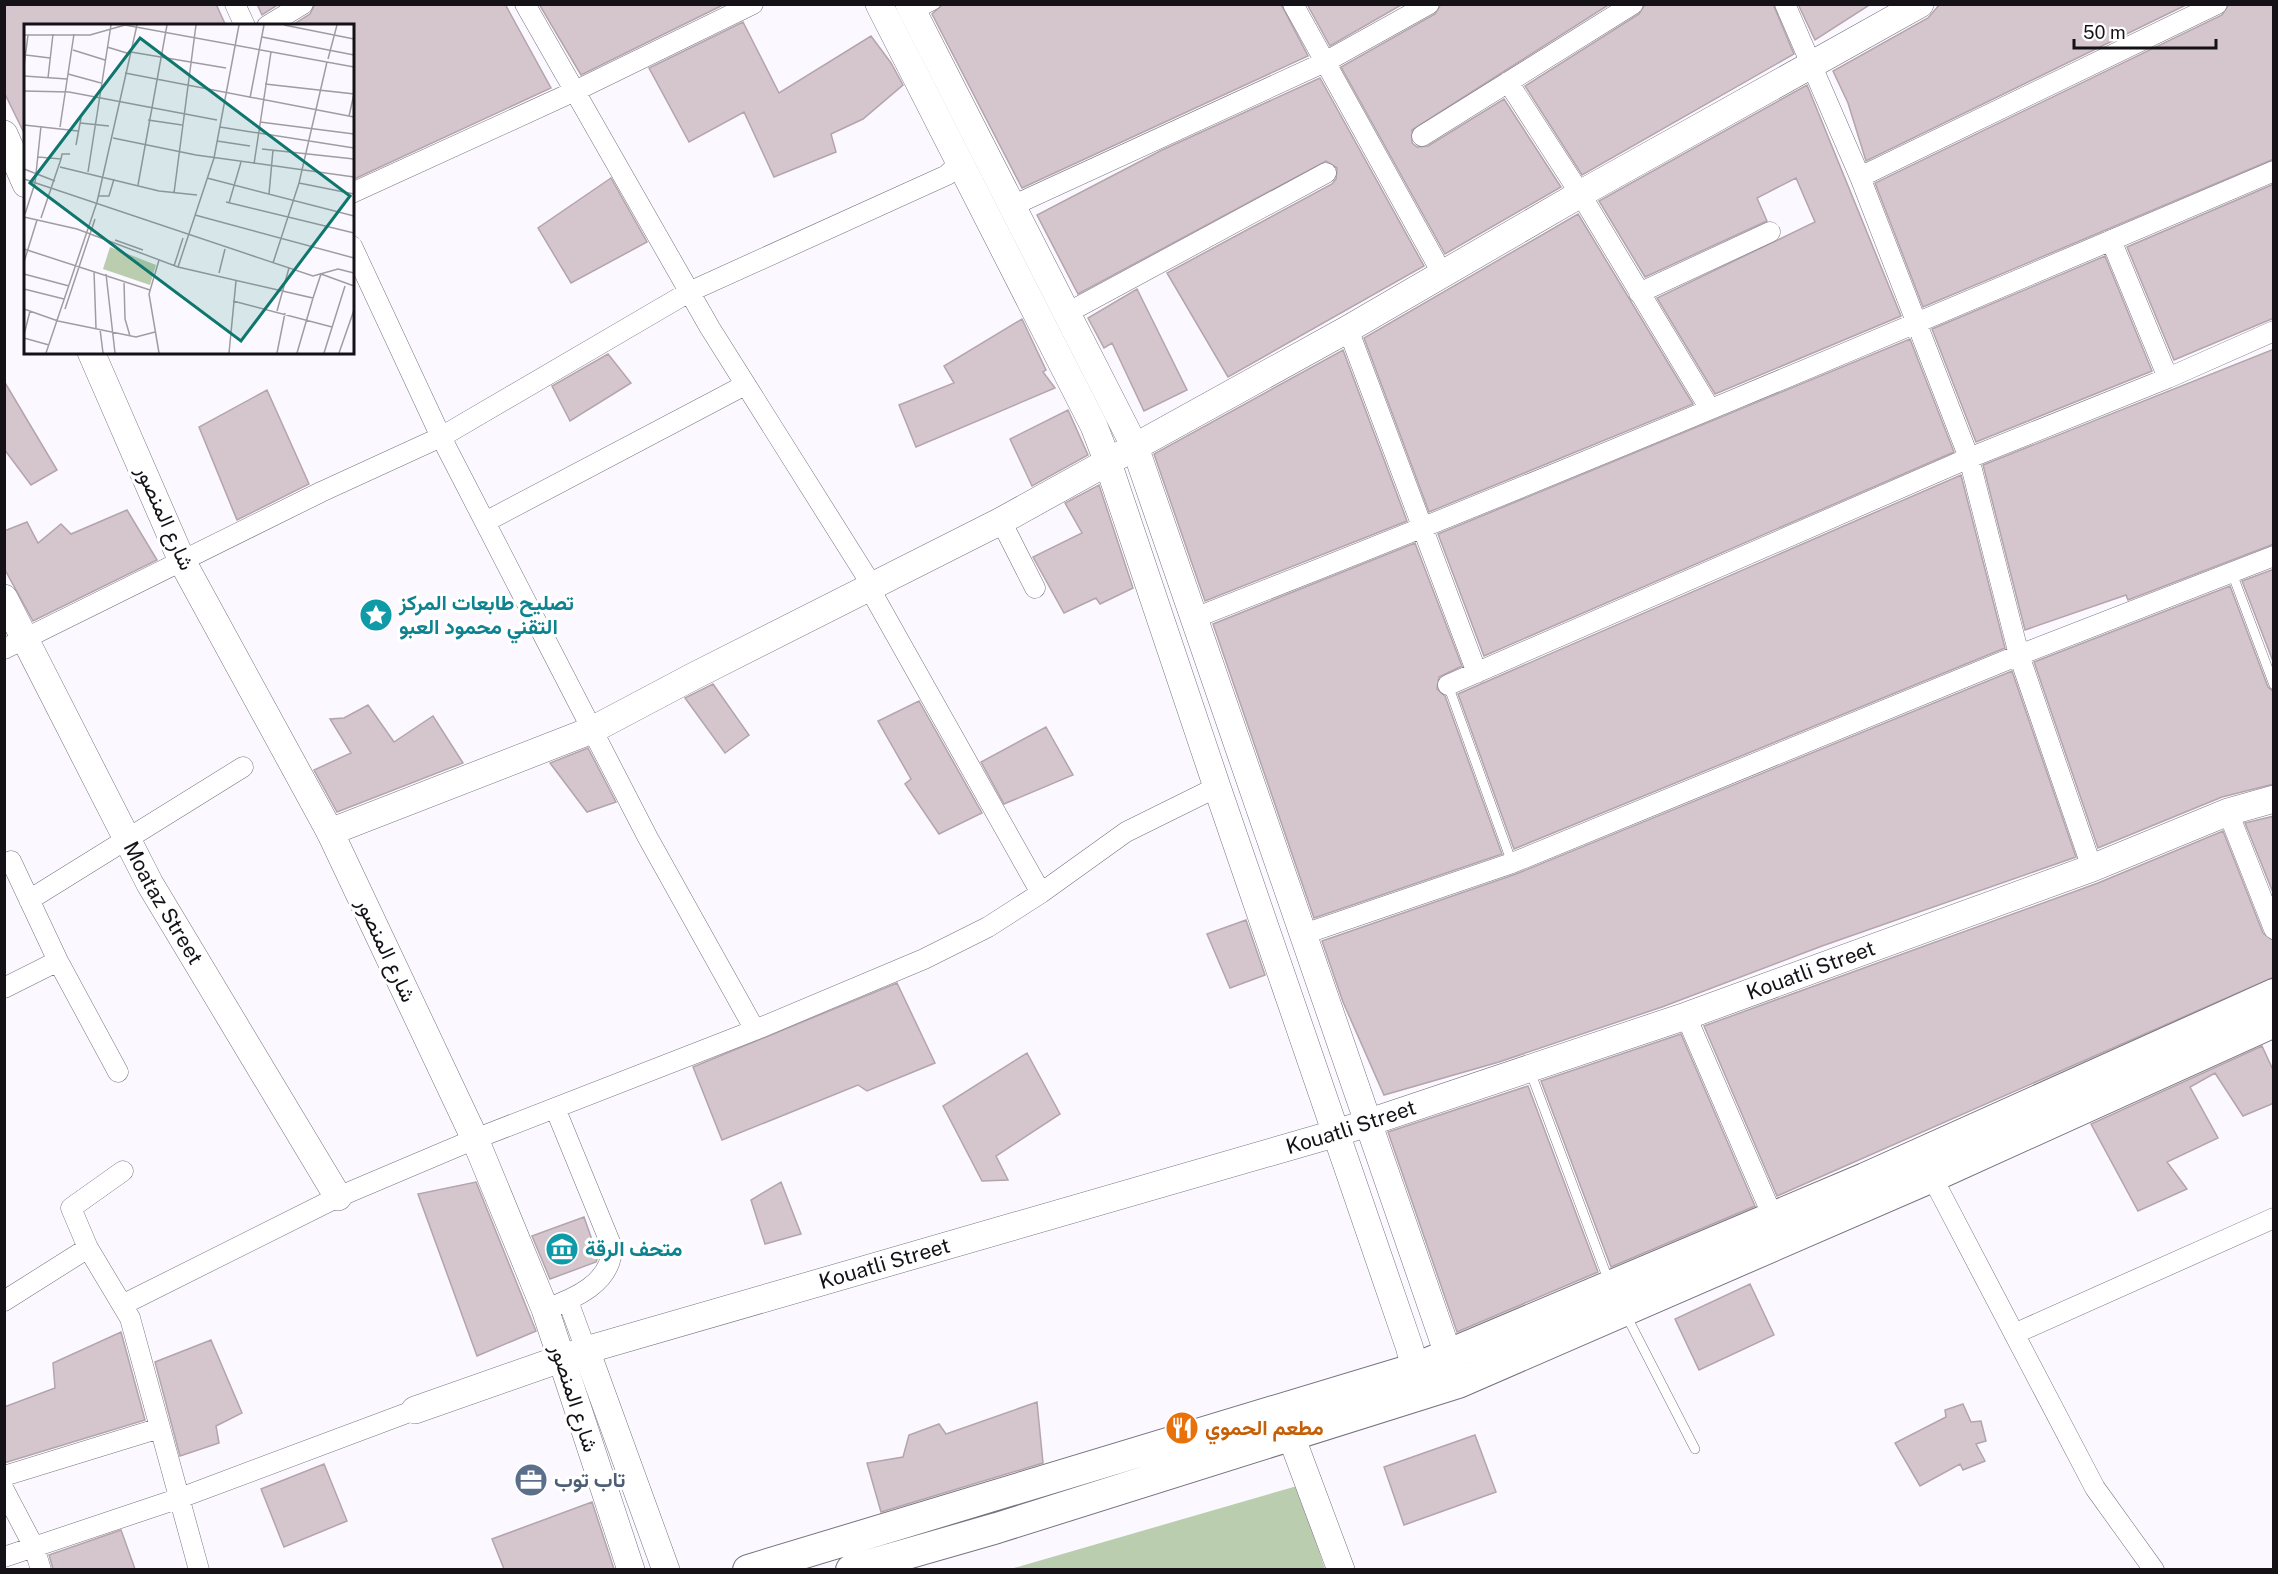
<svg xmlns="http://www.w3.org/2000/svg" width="2278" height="1574" font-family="'Public Sans',Vazirmatn,sans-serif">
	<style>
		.green { fill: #bacdae }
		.building { fill: #d5c5cd; stroke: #b4a4ac; stroke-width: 1.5 }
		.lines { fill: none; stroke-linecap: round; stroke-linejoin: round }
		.lane-casing { stroke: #787380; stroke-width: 10 }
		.street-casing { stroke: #787380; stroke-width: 21 }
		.secondary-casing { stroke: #787380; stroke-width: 28 }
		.primary-casing { stroke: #787380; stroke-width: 32 }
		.lane { stroke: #fff; stroke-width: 9 }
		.street { stroke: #fff; stroke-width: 20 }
		.secondary { stroke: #fff; stroke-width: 27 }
		.primary { stroke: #fff; stroke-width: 30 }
		.labels { text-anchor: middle; stroke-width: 6; stroke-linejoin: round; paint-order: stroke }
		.street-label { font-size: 21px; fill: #141217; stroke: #fff }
		.culture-label { font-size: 21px; font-weight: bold; fill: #0d838f; stroke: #fff; text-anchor: start }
		.food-label { font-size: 21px; font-weight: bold; fill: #c56008; stroke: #fff; text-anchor: start }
		.service-label { font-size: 21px; font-weight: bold; fill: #4e5e75; stroke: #fff; text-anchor: start }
		.inset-road { fill: none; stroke: #9f9da2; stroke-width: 1.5 }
		.view { fill: #0f766e; fill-opacity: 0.15; stroke: #0f766e; stroke-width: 3 }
		.inset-edge { fill: none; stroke: #141217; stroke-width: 3 }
	</style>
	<rect width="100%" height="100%" fill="#fbf9ff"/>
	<path class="green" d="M1297,1486L1325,1569L1007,1570Z"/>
	<path class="building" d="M4,4H216L226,26H26V137L4,92Z
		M257,4H279L262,15Z
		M315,4H505L551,88L352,180V26H291L310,14Z
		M539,4H725L581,75Z
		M943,4H1281L1308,56L1022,188L932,14Z
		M1307,4H1403L1330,46Z
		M1441,4H1610L1412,130V143L1417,147L1428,146L1504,99L1561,187L1445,254L1341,67L1435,14Z
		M1645,4H1773L1794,54L1582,175L1525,86L1639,14Z
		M1798,4H1871L1815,40Z
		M1940,4H2188L1866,161L1848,103L1833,71L1928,18Z
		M2229,4H2274V159L1923,307L1875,183L2222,15Z
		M743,22L779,93L871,36L891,63L903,85L863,119L831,134L836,152L774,177L744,112L689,142L649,68Z
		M1320,78L1424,266L1228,377L1167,273L1332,184L1336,179L1337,168L1326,161L1078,294L1037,215L1162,150Z
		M1807,85L1901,316L1715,394L1657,298L1815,222L1796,178L1757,198L1767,221L1645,277L1599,201Z
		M611,178L647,242L571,283L538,228Z
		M2274,184V318L2174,360L2127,247Z
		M1578,214L1693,404L1429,512L1364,338Z
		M2105,256L2152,371L1976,442L1932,329Z
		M1137,289L1187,390L1144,411L1112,343L1104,348L1088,318Z
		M1022,319L1046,370L1043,372L1055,388L916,447L899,405L954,383L944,366Z
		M1910,339L1954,452L1484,656L1438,534Z
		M2274,349V544L2128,600L2126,595L2025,630L1983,465Z
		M1343,350L1407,521L1205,601L1154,454Z
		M608,354L631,383L570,421L552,386Z
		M4,381L57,470L31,485L4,449Z
		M267,390L309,484L237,520L199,427Z
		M1068,410L1088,455L1032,486L1010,439Z
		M1961,475L2005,648L1514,849L1458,694Z
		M1099,485L1133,588L1100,604L1096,598L1064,613L1033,557L1082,533L1065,503Z
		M127,510L157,560L33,621L4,568V531L27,522L38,543L61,524L71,534Z
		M1415,543L1462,666L1439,677L1437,689L1445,696L1502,854L1314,918L1213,624Z
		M2274,569V664L2242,581Z
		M2230,586L2268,687L2274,692V784L2222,797L2098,848L2034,662Z
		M2012,671L2076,857L1822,946L1662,1007L1499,1062L1384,1095L1343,1002L1322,941L1516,874Z
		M713,684L749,735L725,753L685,698Z
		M919,701L982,813L939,834L905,784L911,779L878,721Z
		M368,705L394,742L433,716L463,763L337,812L314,770L351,753L330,719L344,718Z
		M1046,727L1073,775L1004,804L981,762Z
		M588,748L616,802L587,812L550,763Z
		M2274,816V895L2245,823Z
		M2223,831L2263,933L2274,941V977L1777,1196L1704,1026L2098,883Z
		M1246,920L1265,975L1230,988L1207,934Z
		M897,983L935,1063L867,1091L858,1085L722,1140L693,1067Z
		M1681,1034L1755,1206L1611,1267L1541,1081Z
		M2262,1046L2274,1072V1103L2243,1116L2215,1073L2190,1087L2218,1138L2167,1162L2187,1189L2138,1211L2091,1124Z
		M1027,1053L1060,1114L996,1156L1008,1180L982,1181L943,1106Z
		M1528,1086L1598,1272L1457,1332L1388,1132Z
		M476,1182L536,1331L477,1356L418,1194Z
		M781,1182L801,1234L765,1244L751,1200Z
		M584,1217L598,1257L596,1262L550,1279L532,1236Z
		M1750,1284L1774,1335L1699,1370L1675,1319Z
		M121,1332L145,1420L4,1463V1407L55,1388L53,1363Z
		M211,1340L242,1413L216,1426L219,1443L180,1456L155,1362Z
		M1037,1402L1043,1463L881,1512L867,1463L903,1457L909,1435L939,1424L946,1434Z
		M1963,1404L1971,1422L1981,1421L1986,1441L1976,1444L1985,1461L1963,1470L1960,1464L1920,1486L1895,1443L1946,1417L1945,1410Z
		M1475,1435L1496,1492L1404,1525L1384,1467Z
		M324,1464L347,1521L284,1547L261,1489Z
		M592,1502L614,1569H504L492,1539Z
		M121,1530L135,1569H53L49,1555Z"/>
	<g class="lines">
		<g class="lane-casing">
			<path id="lane" d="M917,14L936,4
				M2232,573L2274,685
				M1448,685L1512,863
				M1530,1071L1609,1282
				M1625,1313L1695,1449"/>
		</g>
		<g class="street-casing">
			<path id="street" d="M235,4L245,26
				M525,4L710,328L873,587L875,598L1041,893
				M1293,4L1443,275
				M1785,4L1860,177L1969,458L2019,655L2092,868
				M267,26L303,4
				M1508,82L1581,195L1710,409
				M1422,136L1633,4
				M1860,177L2217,4
				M352,193L575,91L753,4
				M1012,206L1325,62L1429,4
				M2111,240L2168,378
				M352,246L441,437L648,838L755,1030
				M1639,293L1770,232
				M1067,313L1326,173
				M1348,329L1477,673
				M1001,521L1035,588
				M485,522L745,385
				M1192,619C1556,477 1915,324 2274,171
				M4,649L321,492L441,437L689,292L947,175L961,161
				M1448,685L1969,458L2168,378L2274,331
				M2228,812L2274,929
				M11,861L58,961L118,1072
				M29,900L243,767
				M1301,935L1512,863L2019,655L2274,556
				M4,988L58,961
				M1686,1016L1773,1217
				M1932,1177L2095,1488L2154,1570
				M88,1248L130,1318L199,1570
				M4,1301L88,1248L71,1208L123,1171
				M568,1301L586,1350
				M122,1305L338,1197L475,1139L755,1030L924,959L988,927L1041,893L1126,832L1217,787
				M545,1309C574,1299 612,1283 612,1247L555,1108
				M2014,1334L2274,1218
				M4,1476L160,1428
				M4,1490L34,1547L41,1570
				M4,1557L180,1498L415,1410"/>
		</g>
		<g class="secondary-casing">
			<g id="secondary">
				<path d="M879,4L1094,426L1107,460L1217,787L1409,1346L1421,1389"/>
				<path d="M909,4L1135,447L1458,1383"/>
				<path d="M4,134L26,184"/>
				<path d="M91,352L182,561L330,832L475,1139L545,1309L631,1570"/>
				<path id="s1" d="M4,598L150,884L338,1197"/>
				<path d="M330,832L592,730L694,676L1001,521L1348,329L1589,189L1920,4"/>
				<path d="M586,1350L666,1570"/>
				<path id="s2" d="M415,1410L586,1350L1337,1133L1686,1016L2092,868L2228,812L2274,799"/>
				<path d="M1291,1436L1341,1570"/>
			</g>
		</g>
		<g class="primary-casing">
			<path id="primary" d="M748,1570L1416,1368L1865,1178L2274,994
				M851,1570L997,1528L1458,1383L1932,1177L2274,1022"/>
		</g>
		<use href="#lane" class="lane"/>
		<use href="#street" class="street"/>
		<use href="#secondary" class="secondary"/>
		<use href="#primary" class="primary"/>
	</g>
	<defs>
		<g id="sight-disc" transform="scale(1.725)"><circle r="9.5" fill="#0f9aa8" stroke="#fff"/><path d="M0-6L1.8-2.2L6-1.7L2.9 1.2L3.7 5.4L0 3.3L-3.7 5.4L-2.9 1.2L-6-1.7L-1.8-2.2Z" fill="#fff"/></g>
		<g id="museum-disc" transform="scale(1.725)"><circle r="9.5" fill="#0f9aa8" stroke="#fff"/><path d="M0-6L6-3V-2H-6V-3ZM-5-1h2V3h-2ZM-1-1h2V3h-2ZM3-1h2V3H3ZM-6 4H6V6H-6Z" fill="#fff"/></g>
		<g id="restaurant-disc" transform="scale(1.725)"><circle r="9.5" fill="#e8710a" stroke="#fff"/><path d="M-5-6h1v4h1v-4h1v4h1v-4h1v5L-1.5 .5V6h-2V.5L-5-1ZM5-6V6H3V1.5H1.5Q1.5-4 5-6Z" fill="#fff"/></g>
		<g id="office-disc" transform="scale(1.725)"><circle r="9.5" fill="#5c6f8a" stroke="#fff"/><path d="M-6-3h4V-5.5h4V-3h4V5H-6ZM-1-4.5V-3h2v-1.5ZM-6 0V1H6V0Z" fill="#fff"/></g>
	</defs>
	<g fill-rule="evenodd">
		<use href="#sight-disc" x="376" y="615"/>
		<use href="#museum-disc" x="562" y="1249"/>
		<use href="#restaurant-disc" x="1182" y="1428"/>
		<use href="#office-disc" x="531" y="1480"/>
	</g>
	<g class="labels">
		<g class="street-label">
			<text transform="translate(165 518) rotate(66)" y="7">شارع المنصور</text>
			<text dy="7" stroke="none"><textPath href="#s1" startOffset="344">Moataz Street</textPath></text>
			<text transform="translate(386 950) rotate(65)" y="7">شارع المنصور</text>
			<text dy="7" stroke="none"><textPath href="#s2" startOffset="1464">Kouatli Street</textPath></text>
			<text dy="7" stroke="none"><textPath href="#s2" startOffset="978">Kouatli Street</textPath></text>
			<text dy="7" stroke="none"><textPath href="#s2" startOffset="492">Kouatli Street</textPath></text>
			<text transform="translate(574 1398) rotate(72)" y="7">شارع المنصور</text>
		</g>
		<g class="culture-label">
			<text x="399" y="610">تصليح طابعات المركز<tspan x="399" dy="24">التقني محمود العبو</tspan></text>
			<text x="585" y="1256">متحف الرقة</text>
		</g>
		<g class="food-label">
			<text x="1205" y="1435">مطعم الحموي</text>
		</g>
		<g class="service-label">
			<text x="554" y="1487">تاب توب</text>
		</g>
	</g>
	<g transform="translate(24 24)">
		<rect width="330" height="330" fill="#fbf9ff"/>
		<path d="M86,223L132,241L126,261L79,245Z" fill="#bacdae"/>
		<path class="inset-road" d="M260,1L330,15M0,11H66L101,1L330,43M238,13L330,31M83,23L106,30M49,26L81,36M107,28L202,44M2,31L26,34M304,35L313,1M0,42L4,11M101,49L330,93M44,50L77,59M0,52L43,55M24,54L29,10M241,60L330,70L325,92M0,67L45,68L193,96M226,74L240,1M124,96L158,101M236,98L330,110M56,99L85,102M0,101L54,107M36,103L50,10M196,103L330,124M89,114L172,131L330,153M193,117L226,122M52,121L57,94M238,125L330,135M14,133L37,135L38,130H46M230,140L247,28M36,143L135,167L173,171M0,145L31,157M64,148L87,1M183,154L330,192M0,155L289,252L314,245L330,249M275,159L330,170M114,161L143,1M150,169L172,1M245,170L249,126M75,172H85L90,155M73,178L113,1M202,178L330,209M205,179L217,138M1,190L11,159L17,102M171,191L330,234M0,193L53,205L154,243L289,274L297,250L330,262M17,194L37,135M91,216L119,226M0,225L126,266M0,238L13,196M249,239L275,159L303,38M150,242L159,214M154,243L190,134L215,1M70,247L72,304M195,249L201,225M0,250L45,262M82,250L91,329M100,257L101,295L106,312M0,265L40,275M209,277L308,303M0,285L34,297L112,313L131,308M41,285L71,195M253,287L265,244M76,305L79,329M0,311L6,287M0,314L25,321M22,329L73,178M135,329L125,270L135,236M205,329L212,257M253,329L261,289M273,329L289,274M300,329L321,262M315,329L330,286"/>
		<path class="view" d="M116,14L326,172L217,317L6,159Z"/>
		<rect width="330" height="330" class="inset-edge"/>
	</g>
	<rect width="2278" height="1574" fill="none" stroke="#141217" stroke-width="12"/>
	<path d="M2074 39v9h142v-9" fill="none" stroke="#141217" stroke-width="3"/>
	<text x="2083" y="39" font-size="18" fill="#141217" stroke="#ffffff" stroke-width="4.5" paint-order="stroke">50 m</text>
</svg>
